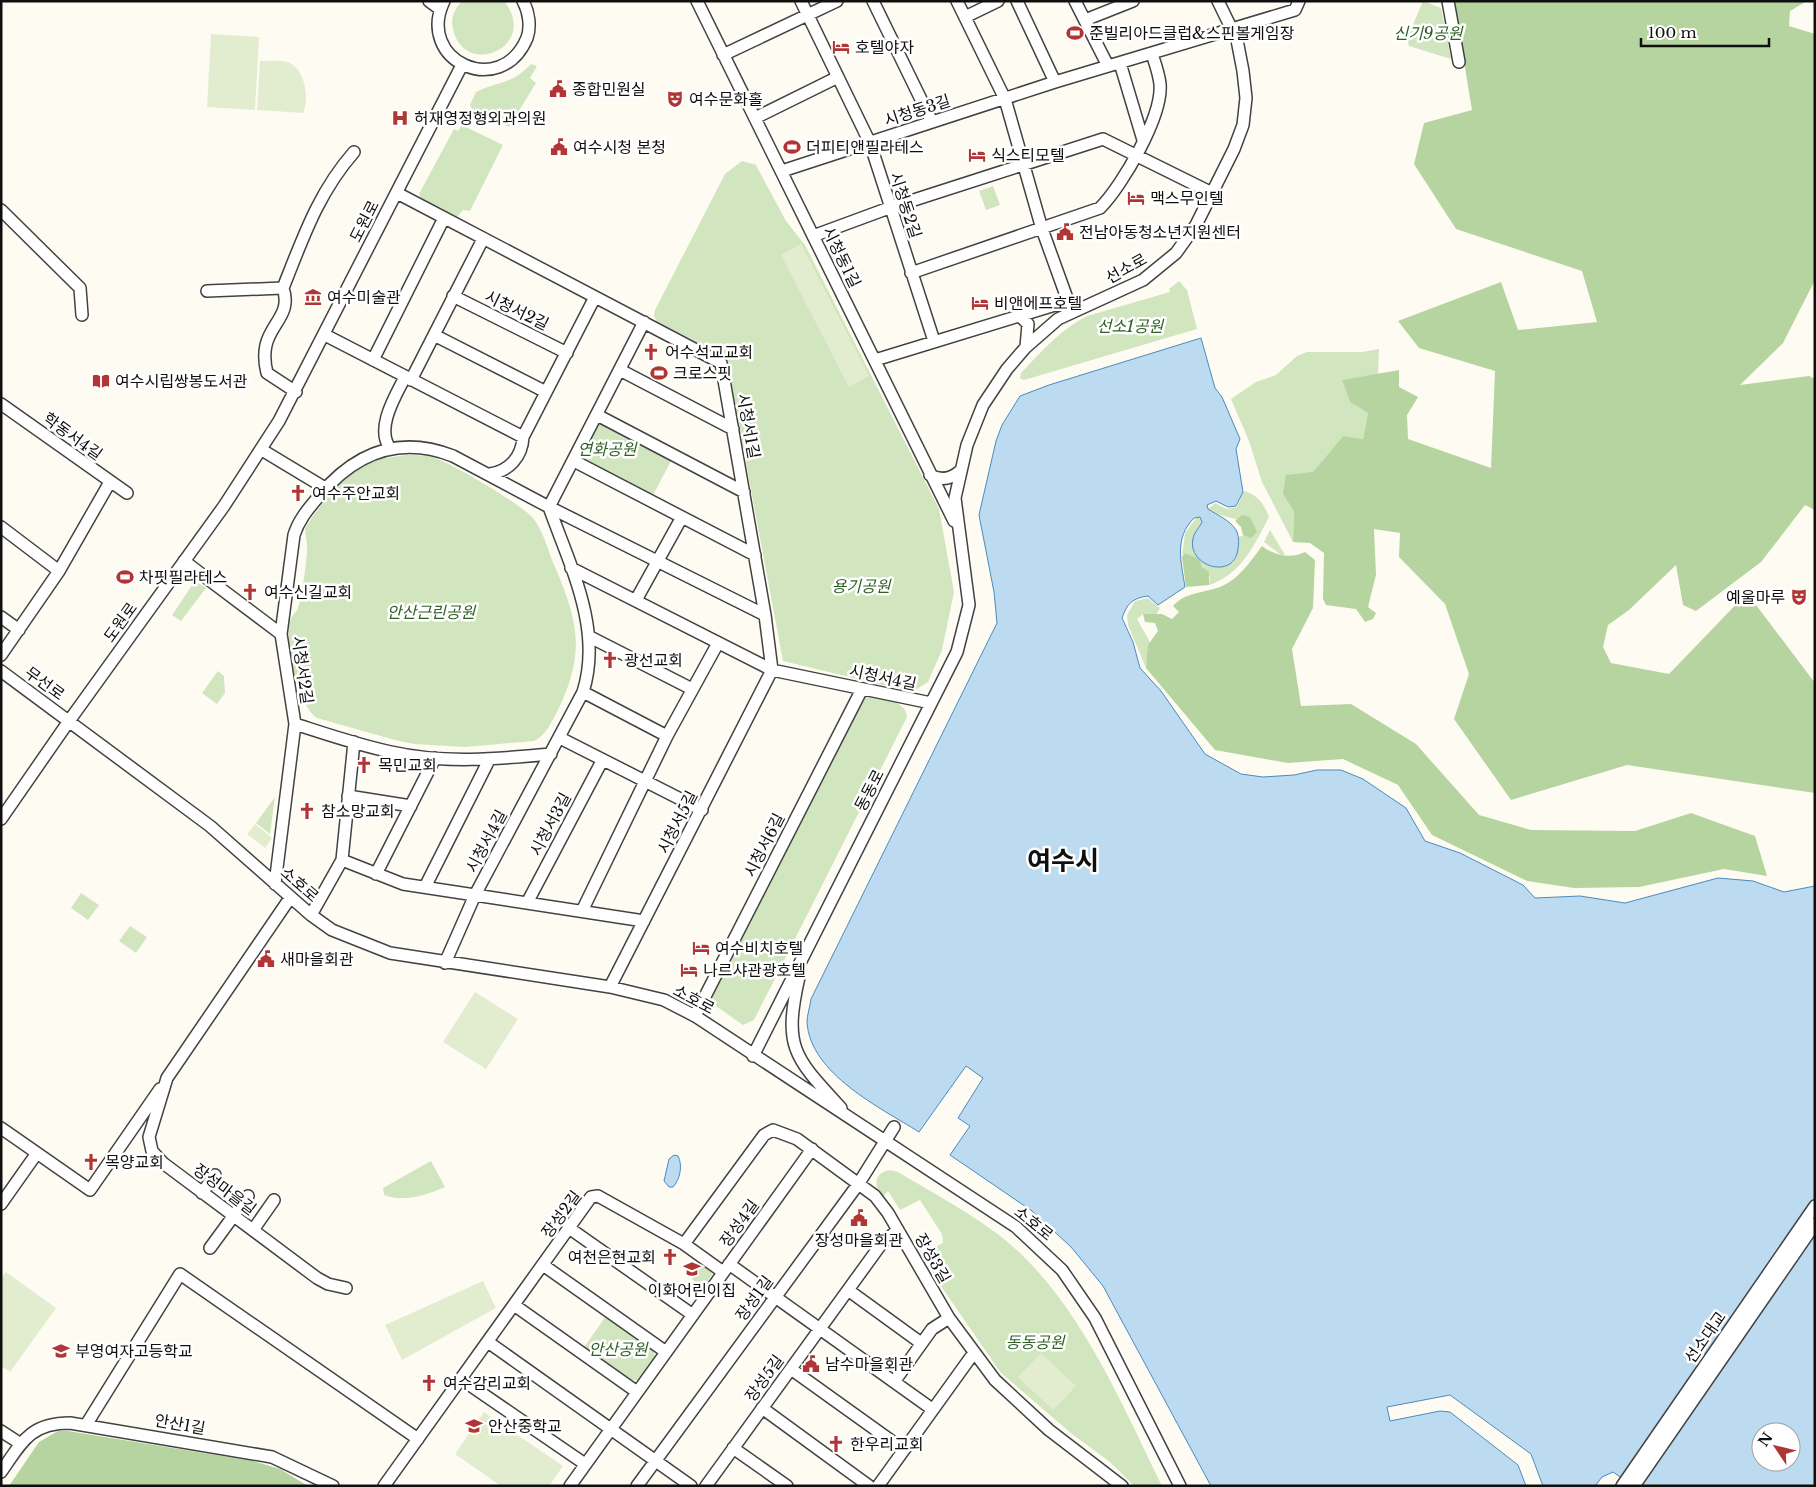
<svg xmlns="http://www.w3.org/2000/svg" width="1816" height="1487" font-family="'Libre Baskerville','Noto Sans KR',serif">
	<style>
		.green { fill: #d1e5bf }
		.forest { fill: #b5d49f }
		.pitch { fill: #e2edcf }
		.water { fill: #bcdaf0; stroke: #4a8bbf; fill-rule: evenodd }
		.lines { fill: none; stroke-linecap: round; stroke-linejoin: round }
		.minor-casing { stroke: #424242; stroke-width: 14 }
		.minor { stroke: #fff; stroke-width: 11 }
		.labels { text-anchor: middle; stroke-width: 5; stroke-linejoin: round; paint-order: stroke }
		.poi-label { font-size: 16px; fill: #0f0f0f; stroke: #fff; text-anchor: start }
		.park-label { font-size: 16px; font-style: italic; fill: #2f6025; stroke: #fff }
		.street-label { font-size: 16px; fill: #0f0f0f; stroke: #fff }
		.town-label { font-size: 26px; font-weight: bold; fill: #0f0f0f; stroke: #fff }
	</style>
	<rect width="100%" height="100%" fill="#fefcf2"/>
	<path class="green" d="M462,1L505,2C539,48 464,79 453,29C450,19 455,8 462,1Z
		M1423,1L1441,8L1451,59L1409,46L1407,39Z
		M531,64L537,66L530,78L536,83L509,127L471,108L470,105L476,92C499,81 511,85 531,64Z
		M462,125L503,145L470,211L463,210L457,217L421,198L419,194L454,129L458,131Z
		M742,161L756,165L758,169L786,221L805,245L939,509L954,592L942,650L928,682L912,692L783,661L726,356L657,322L654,316L655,310L725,174Z
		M993,186L1000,205L986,210L979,191Z
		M1179,281L1187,290L1197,329L1024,380L1020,378L1021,373C1042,351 1060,330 1087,316L1170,292L1169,289Z
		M1379,349L1378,374L1342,380L1350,402L1368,413L1363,439L1343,436L1313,472L1283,494L1294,512L1293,542L1262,482L1249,441L1231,399L1256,382L1276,375L1297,356L1307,352H1362Z
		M601,422L672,459L652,497L582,460L580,456L596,424Z
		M406,455C413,455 421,455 429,456C447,460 521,504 533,518C542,529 547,546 552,560C578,620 587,651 557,712C551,723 546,735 534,741L465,747L414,744L395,740L317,718C298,707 284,643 290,621C291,616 296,613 298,608C302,594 307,562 307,547C307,540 305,535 305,528C320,505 342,476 368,464C379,458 393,457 406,455Z
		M1244,491C1258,495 1264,504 1269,517C1255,544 1241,575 1209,585L1210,577L1202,566L1200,559L1185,553L1182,557L1185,533L1197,517H1200L1202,524L1232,563L1237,552L1238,537L1245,535L1238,520L1214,513L1208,509L1215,503L1227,509L1237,507Z
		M1270,530L1285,555H1281L1264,542Z
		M195,581L206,588L181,621L172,615Z
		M1148,598L1160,608L1156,615L1143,614L1137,619L1150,642L1146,668L1128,625L1127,615L1135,601Z
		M218,671L224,676L225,693L217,704L202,693Z
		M868,695C881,699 906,700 907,717L754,1020L743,1025L709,1001L864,696Z
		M275,797L270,834L256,823Z
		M81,893L99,905L88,920L71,908Z
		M130,926L147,937L136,953L119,941Z
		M431,1161L445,1187C426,1195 404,1203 384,1195L383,1188Z
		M890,1170L898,1172C941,1198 991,1223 1026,1259C1086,1319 1125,1410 1162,1486H1134L1110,1462L1072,1434L1001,1373L936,1279L923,1253L943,1243L942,1234L920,1200L900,1210L888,1191L882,1198C874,1186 873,1173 890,1170Z
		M702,1265L711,1272L712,1275L703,1287L692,1279Z
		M606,1316L653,1350L655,1356L638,1380H627L583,1349Z"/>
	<path class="forest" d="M1454,1H1807L1790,11L1789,26L1815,34V280L1783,343L1740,385L1809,376L1815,379V510L1805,505L1761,562L1696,611L1683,605L1676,565L1629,610L1608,625L1603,647L1611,663L1669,674L1747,593L1815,683V793L1627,765L1511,800L1454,719L1469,674L1445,604L1399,557L1400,533L1374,529L1376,575L1368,607L1376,613L1373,619L1365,622L1356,609L1326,605L1323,599L1324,553L1310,543L1293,542L1294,512L1283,494L1286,475L1313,472L1343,436L1363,439L1368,413L1350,402L1342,380L1399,370V387L1418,397L1407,415L1408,439L1491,468L1495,371L1419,348L1398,321L1501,282L1518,330L1597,322L1582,271L1456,229L1414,164L1424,123L1472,110Z
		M1242,515L1250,517L1257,532L1251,538L1243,535L1241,527L1235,521Z
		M1262,546C1275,556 1290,559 1305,552L1315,560L1313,608L1292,649L1301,706L1351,704L1416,744L1479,815L1531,830L1635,831L1691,813L1755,836L1767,876L1724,869L1639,887L1574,888L1527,881L1432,835L1398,785L1343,759L1288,763L1215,750L1146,668L1148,645L1158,631L1155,623L1145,622L1143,614H1162L1172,619L1179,612L1173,606C1185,592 1204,593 1220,587C1238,580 1251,561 1262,546Z
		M1185,553L1200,559L1202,567L1209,572V585L1186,587L1182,557Z
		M58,1431H68L253,1461L280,1469L308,1486H9L39,1442Z"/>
	<path class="pitch" d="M211,34L259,37L255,110L207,107Z
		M260,61C268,61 279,60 287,62C305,67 310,99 303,113L257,110Z
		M801,244L869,376L849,387L781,255Z
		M255,824L272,838L265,848L247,834Z
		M475,992L518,1019L486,1069L443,1042Z
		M6,1272L56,1308L10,1372L1,1366V1278Z
		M483,1281L496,1308L402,1360L385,1325Z
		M1041,1353L1076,1386L1053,1410L1018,1377Z
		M484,1412L563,1466L549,1486H501L455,1454Z"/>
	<path class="water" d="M1201,338L1215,388L1222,397L1240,439L1236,449L1243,492L1236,506L1228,507L1216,501L1207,505L1208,509C1217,515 1230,520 1236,530C1239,535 1239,543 1238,549C1234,581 1187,566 1193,539C1194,532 1200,527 1202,522L1200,517L1194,518C1174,538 1181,561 1185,587L1158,605L1148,596C1132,598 1127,604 1122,618L1133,642L1140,668L1161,691L1205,754L1241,774L1263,777L1294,775L1317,770H1341L1363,779L1406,808L1425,841L1460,853L1523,885L1535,898L1580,896L1625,903L1718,878L1753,881L1784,892L1815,886V1486H1633L1613,1472L1602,1477L1595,1486H1543L1531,1454L1450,1395L1387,1407L1390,1421L1440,1411L1450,1412L1518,1465L1526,1486H1211L1103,1286L1071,1247L1032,1211L950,1155L970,1126L958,1118L983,1078L966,1066L919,1132C881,1108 810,1074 807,1022C807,1015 810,1007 811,999L997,623L994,592L979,515L996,441L1002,425L1020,396L1049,385ZM1761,1432H1791V1462H1761Z
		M674,1155L678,1156C683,1165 680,1180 673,1187H669L664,1181L669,1159Z"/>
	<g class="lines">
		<g class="minor-casing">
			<path id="minor" d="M429,1L440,9
				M444,1C415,61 501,100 527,38C531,27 529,12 523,1
				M697,1L954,521
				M801,1L870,143L934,341
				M873,1L932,122
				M957,1L1005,99L1042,229L1068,301
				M1017,1L1055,82
				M1075,1L1108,66
				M1448,1L1459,62
				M965,17L998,1
				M1085,20L1133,1
				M723,55L837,1
				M1120,63L1143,140
				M755,118L838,77
				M782,171L1055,82L1295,10L1299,1
				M397,193L721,363L765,615L772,670
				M1,210L80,288L82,315
				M813,236L889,208L1103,139L1212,193
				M911,273L1100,208C1122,186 1163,116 1160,84C1159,74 1155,63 1152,54
				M207,291L283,288
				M453,296L567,353
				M1019,315L1028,324L1026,347
				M325,335L523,437
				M434,335L546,392
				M373,360L444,218
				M875,360L1068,301L1070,307
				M620,370L733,429
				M411,380L483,239
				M296,392L267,373C265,365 264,354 266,345C271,323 292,314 283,288C303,238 318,193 354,152
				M1,404L127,493
				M597,415L744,492
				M390,448C375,428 396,395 405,377
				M262,450L325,488
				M574,461L755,555
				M490,474C509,471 522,457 523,437L595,297
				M930,475C941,481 951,479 960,471
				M1,527L59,571
				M184,561L281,634
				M571,568L772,670L931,703
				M636,600L682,517
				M1,617L19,630
				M590,637L692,689
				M1,655L59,571L110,482
				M1,671L210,826L311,915L332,930L390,953L610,987L664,1000L695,1016L1016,1227L1062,1270L1095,1318L1180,1486
				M583,692L667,736
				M295,724C326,734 358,745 391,752C444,764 498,759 551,754
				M560,738L702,810
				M354,742L342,860L403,884L644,921
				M348,796L411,806
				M1,819L69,721L224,506L279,421L462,65
				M376,874L435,758
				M275,884L295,724L281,634L294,535C299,519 309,508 319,496C355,453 399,435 453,456L549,507L765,615
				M425,887L489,760
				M290,898L167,1078L149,1137L152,1151L163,1163L317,1278L328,1284L346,1288
				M527,903L602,761
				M582,911L667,736L718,643
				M311,915L342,860
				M445,963L475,895L583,692C603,629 570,566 549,507L644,322
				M799,977C783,1048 794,1057 841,1108
				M610,987L772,670
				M695,1016L862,689
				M753,1056L957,652L969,605L955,498L967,445L983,405L1007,369L1026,347L1058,319L1143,280L1176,253L1196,225L1234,149L1243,125L1246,98L1243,71L1237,40L1218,1
				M1,1128L90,1190L160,1089
				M202,1193L215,1175
				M1,1204L37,1153
				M569,1228L693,1315
				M253,1230L274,1200
				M684,1244L723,1272
				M210,1248L248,1196
				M729,1264L932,1409
				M543,1265L666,1352
				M848,1290L921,1343
				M514,1305L637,1392
				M488,1342L691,1486
				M791,1369L904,1450
				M461,1379L585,1464
				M894,1382L932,1329L949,1318
				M762,1408L869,1486
				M86,1425L180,1274L418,1439
				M1,1431L21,1444
				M733,1448L787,1486
				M1,1472C22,1442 30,1423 70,1423L272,1457L333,1486
				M384,1486L591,1197L598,1196L684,1244L764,1135L773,1130L797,1139L875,1196L888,1213L949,1318L995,1380L1049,1430L1122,1486
				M570,1486L812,1149
				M637,1486L859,1183L894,1127
				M706,1486L882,1243L898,1230
				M878,1486L973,1354
				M1622,1486L1815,1206
				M1634,1486L1815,1224"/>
		</g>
		<use href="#minor" class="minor"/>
	</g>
	<defs>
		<g id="stadium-bare" transform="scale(1.35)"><path d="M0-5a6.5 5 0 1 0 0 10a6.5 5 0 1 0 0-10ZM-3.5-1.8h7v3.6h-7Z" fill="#b13535" stroke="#fff" stroke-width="2.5" paint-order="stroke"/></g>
		<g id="hotel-bare" transform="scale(1.35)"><path d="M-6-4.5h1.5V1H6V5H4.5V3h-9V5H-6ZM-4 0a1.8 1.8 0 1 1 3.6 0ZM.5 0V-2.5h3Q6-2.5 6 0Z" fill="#b13535" stroke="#fff" stroke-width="2.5" paint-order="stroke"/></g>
		<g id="civic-bare" transform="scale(1.35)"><path d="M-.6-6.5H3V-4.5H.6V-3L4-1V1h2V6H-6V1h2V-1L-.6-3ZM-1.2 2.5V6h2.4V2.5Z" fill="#b13535" stroke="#fff" stroke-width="2.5" paint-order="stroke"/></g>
		<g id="theatre-bare" transform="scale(1.35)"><path d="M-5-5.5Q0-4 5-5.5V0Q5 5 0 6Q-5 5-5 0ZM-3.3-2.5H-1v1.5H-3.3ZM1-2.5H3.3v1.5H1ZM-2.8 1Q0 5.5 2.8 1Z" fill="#b13535" stroke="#fff" stroke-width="2.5" paint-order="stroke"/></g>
		<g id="hospital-bare" transform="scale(1.35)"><path d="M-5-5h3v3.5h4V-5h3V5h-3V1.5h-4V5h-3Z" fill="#b13535" stroke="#fff" stroke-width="2.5" paint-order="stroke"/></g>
		<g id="museum-bare" transform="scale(1.35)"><path d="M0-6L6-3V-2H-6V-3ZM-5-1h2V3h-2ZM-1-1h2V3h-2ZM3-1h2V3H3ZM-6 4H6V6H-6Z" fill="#b13535" stroke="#fff" stroke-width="2.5" paint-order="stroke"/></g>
		<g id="church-bare" transform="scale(1.35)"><path d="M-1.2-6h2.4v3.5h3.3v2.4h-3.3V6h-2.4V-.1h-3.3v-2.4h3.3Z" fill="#b13535" stroke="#fff" stroke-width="2.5" paint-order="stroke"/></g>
		<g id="library-bare" transform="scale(1.35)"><path d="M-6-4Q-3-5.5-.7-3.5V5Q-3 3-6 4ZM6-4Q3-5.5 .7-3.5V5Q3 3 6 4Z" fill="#b13535" stroke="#fff" stroke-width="2.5" paint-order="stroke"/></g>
		<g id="school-bare" transform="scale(1.35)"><path d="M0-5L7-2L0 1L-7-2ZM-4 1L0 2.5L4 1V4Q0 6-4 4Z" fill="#b13535" stroke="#fff" stroke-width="2.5" paint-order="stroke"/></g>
	</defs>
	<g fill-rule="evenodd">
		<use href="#stadium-bare" x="1075" y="33"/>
		<use href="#hotel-bare" x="841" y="47"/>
		<use href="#civic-bare" x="558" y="89"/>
		<use href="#theatre-bare" x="675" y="99"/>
		<use href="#hospital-bare" x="400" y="118"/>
		<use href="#civic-bare" x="559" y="147"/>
		<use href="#stadium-bare" x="792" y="147"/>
		<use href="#hotel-bare" x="977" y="155"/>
		<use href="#hotel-bare" x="1136" y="198"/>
		<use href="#civic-bare" x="1065" y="232"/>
		<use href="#museum-bare" x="313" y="297"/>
		<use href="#hotel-bare" x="980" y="303"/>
		<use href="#church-bare" x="651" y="352"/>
		<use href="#stadium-bare" x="659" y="373"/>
		<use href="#library-bare" x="101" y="381"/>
		<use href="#church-bare" x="298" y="493"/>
		<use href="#stadium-bare" x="125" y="577"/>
		<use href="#church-bare" x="250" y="592"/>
		<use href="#theatre-bare" x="1799" y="597"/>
		<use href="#church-bare" x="610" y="660"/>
		<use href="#church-bare" x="364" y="765"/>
		<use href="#church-bare" x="307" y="811"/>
		<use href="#hotel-bare" x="701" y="948"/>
		<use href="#civic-bare" x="266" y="959"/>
		<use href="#hotel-bare" x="689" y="970"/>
		<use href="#church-bare" x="91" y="1162"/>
		<use href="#civic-bare" x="859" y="1218"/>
		<use href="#church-bare" x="670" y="1257"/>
		<use href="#school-bare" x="692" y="1269"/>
		<use href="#school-bare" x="61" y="1351"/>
		<use href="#civic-bare" x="811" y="1364"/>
		<use href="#church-bare" x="429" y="1383"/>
		<use href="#school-bare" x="474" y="1426"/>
		<use href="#church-bare" x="836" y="1444"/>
	</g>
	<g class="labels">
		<g class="poi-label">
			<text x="1089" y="39">준빌리아드클럽&amp;스핀볼게임장</text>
			<text x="855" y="53">호텔야자</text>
			<text x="572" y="95">종합민원실</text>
			<text x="689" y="105">여수문화홀</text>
			<text x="414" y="124">허재영정형외과의원</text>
			<text x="573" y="153">여수시청 본청</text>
			<text x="806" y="153">더피티앤필라테스</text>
			<text x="991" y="161">식스티모텔</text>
			<text x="1150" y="204">맥스무인텔</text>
			<text x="1079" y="238">전남아동청소년지원센터</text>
			<text x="327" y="303">여수미술관</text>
			<text x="994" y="309">비앤에프호텔</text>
			<text x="665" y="358">어수석교교회</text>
			<text x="673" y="379">크로스핏</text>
			<text x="115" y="387">여수시립쌍봉도서관</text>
			<text x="312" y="499">여수주안교회</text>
			<text x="139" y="583">차핏필라테스</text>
			<text x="264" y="598">여수신길교회</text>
			<text x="1785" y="603" text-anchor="end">예울마루</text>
			<text x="624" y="666">광선교회</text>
			<text x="378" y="771">목민교회</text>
			<text x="321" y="817">참소망교회</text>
			<text x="715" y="954">여수비치호텔</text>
			<text x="280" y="965">새마을회관</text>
			<text x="703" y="976">나르샤관광호텔</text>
			<text x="105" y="1168">목양교회</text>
			<text x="859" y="1246" text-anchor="middle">장성마을회관</text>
			<text x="656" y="1263" text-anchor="end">여천은현교회</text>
			<text x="692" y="1296" text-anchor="middle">이화어린이집</text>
			<text x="75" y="1357">부영여자고등학교</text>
			<text x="825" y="1370">남수마을회관</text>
			<text x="443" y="1389">여수감리교회</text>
			<text x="488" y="1432">안산중학교</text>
			<text x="850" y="1450">한우리교회</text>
		</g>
		<g class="park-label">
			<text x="1428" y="39">신기9공원</text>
			<text x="1130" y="332">선소1공원</text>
			<text x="607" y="455">연화공원</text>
			<text x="861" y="592">용기공원</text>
			<text x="431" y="618">안산근린공원</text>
			<text x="1035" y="1348">동동공원</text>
			<text x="618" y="1355">안산공원</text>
		</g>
		<g class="street-label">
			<text transform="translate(917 110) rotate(-18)" y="6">시청동3길</text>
			<text transform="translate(906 205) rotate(72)" y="6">시청동2길</text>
			<text transform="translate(364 221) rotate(-63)" y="6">도원로</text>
			<text transform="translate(842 257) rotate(64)" y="6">시청동1길</text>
			<text transform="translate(1126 268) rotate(-29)" y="6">선소로</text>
			<text transform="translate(517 310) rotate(26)" y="6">시청서2길</text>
			<text transform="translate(749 426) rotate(80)" y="6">시청서1길</text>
			<text transform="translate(73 436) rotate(36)" y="6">학동서4길</text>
			<text transform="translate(120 622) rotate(-54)" y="6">도원로</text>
			<text transform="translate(303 670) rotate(82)" y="6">시청서2길</text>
			<text transform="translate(883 677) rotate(12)" y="6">시청서4길</text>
			<text transform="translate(45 683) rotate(36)" y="6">무선로</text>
			<text transform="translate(869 790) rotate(-63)" y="6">동동로</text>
			<text transform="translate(677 822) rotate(-63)" y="6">시청서5길</text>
			<text transform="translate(550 824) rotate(-62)" y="6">시청서3길</text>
			<text transform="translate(486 841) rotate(-62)" y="6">시청서4길</text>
			<text transform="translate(764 845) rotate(-63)" y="6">시청서6길</text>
			<text transform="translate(300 884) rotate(41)" y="6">소호로</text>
			<text transform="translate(694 999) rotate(28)" y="6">소호로</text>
			<text transform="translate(225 1189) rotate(37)" y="6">장성마을길</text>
			<text transform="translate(561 1214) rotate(-53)" y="6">장성2길</text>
			<text transform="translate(739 1223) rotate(-54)" y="6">장성4길</text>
			<text transform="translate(1034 1223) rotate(39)" y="6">소호로</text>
			<text transform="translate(933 1258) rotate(60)" y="6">장성3길</text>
			<text transform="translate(754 1298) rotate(-54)" y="6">장성1길</text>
			<text transform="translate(1705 1337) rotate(-55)" y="6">선소대교</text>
			<text transform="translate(764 1378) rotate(-54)" y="6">장성5길</text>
			<text transform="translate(180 1424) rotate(10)" y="6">안산1길</text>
		</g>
		<g class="town-label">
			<text x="1063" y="870">여수시</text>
		</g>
	</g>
	<rect width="1816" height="1487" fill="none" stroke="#0f0f0f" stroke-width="5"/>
	<g transform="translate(1776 1447) rotate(305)"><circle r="24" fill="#ffffff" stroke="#9f9f9f"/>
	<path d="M0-4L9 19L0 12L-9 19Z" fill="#b13535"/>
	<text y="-8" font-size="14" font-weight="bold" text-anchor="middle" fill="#0f0f0f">N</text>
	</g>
	<path d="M1641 38v8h128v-8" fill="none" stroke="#0f0f0f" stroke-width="2.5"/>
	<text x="1648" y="38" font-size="15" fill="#0f0f0f" stroke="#ffffff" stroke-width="4" paint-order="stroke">100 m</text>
</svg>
